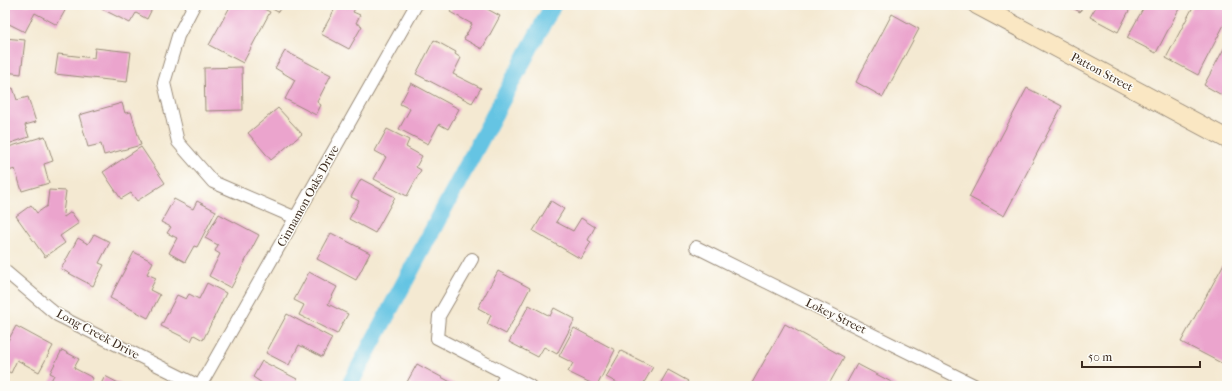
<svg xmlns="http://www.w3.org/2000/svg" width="1232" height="391" font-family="'IM FELL French Canon',serif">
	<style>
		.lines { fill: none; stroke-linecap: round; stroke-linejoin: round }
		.canal { stroke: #65c4e3; stroke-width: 17 }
		.building { fill: #eba4cd }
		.street-casing { stroke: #988a78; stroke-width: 14 }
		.secondary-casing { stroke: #988a78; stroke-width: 20 }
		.street { stroke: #fff; stroke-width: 12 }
		.secondary { stroke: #fae7c3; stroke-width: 18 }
		.labels { text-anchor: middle; stroke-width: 3; stroke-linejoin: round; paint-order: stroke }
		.street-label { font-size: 12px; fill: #3b2a1e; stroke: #fdfcf7 }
	</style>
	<rect width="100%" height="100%" fill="#fdfcf7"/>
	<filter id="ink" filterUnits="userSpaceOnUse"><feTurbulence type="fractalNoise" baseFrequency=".025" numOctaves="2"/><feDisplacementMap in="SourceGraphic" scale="8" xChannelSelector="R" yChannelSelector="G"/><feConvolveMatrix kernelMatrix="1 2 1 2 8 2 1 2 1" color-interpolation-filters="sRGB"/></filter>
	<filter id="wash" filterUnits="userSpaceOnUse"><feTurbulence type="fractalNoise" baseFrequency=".012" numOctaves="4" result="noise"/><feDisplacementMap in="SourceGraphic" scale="16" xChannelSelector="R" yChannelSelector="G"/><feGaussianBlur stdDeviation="0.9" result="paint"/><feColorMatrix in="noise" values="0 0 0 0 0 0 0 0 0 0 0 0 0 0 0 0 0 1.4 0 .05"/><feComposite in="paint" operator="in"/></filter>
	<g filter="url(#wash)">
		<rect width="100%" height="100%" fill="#f4e9d2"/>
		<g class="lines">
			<path class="canal" d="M349,386L553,5"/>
		</g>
		<g id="blocks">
			<path class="building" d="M5,5H64L67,7L57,25L35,13L25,32L5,22Z
				M104,5H154L147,19L136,13L130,23L102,9Z
				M231,5H256L270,12L243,63L209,45Z
				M265,5H282L278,12Z
				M337,5H357L353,12L360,15L356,23L362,26L349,49L321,34Z
				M454,5H480L500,16L482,49L464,39L472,24L450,12Z
				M1067,5H1083L1080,12Z
				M1097,5H1132L1118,32L1090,17Z
				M1145,5H1181L1156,53L1127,38Z
				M1194,5H1227V19L1198,75L1166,58Z
				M892,14L919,29L883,97L856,82Z
				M5,38L25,40L21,74L5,72Z
				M434,40L456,52L455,54L461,58L453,74L481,88L472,103L416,74Z
				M1227,43V98L1204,85Z
				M95,48L131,52L127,82L55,74L58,54L94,58Z
				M285,51L331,75L317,102L321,105L316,115L285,99L295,80L275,68Z
				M242,67L243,110L205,111L204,68Z
				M411,83L459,109L448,129L439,124L428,144L399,129L410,109L400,104Z
				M13,88L17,100L28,97L36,122L25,125L29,137L5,145V90Z
				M1027,88L1062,106L1004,216L969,197Z
				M122,103L125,113L131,112L141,145L104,155L101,144L88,147L79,115Z
				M278,108L302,134L271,160L248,133Z
				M387,129L409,140L406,147L422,156L416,167L421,170L407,196L374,179L386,157L375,151Z
				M45,136L53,161L44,164L49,183L22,191L15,169L5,172V148Z
				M141,147L165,183L137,201L131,193L121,199L103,172Z
				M361,179L395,197L375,233L349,219L359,201L351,197Z
				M49,190L66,191L63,213L64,217L71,212L79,223L60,236L65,243L45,257L16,216L31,205L37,213L47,206Z
				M174,199L193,209L197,201L216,211L197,247L194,246L185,262L169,253L177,238L167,233L171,227L161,222Z
				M551,201L564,209L556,222L573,231L581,218L595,227L588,240L591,242L581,259L533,231Z
				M219,214L259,235L231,288L209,276L220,254L215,251L218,245L205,238Z
				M331,233L370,253L356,280L317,259Z
				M94,234L110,242L99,263L104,265L93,286L61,269L78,238L88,244Z
				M134,252L153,262L147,274L156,278L150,290L160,295L148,318L110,298Z
				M1227,258V366L1181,342Z
				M498,271L530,288L506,334L487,324L491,315L478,308Z
				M309,272L337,287L328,304L348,314L337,334L299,315L304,305L294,300Z
				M207,283L226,293L203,340L194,335L191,341L161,326L177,295L186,299L189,294L199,299Z
				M529,305L550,316L554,308L575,319L557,354L544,347L538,357L509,342Z
				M287,314L332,338L322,357L299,345L289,365L266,353Z
				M785,324L844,357L828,386H757L752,383Z
				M16,326L53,346L39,372L17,360L11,373L5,370V346Z
				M574,328L615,350L597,386L568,372L573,363L559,356Z
				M62,350L79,359L74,368L93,378L89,386H48L54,375L50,373Z
				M621,351L653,367L642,386H623L606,377Z
				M262,361L297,379L293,386H260L262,383L253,377Z
				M417,364L458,386H414L407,382Z
				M857,364L899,386H845Z
				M668,370L688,381L685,386H659Z
				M105,376L124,386H100Z"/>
		</g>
	</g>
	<g filter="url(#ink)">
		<use href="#blocks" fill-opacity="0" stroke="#988a78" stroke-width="1"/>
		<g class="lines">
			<g class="street-casing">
				<path id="street" d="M194,5L178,36L164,83L178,142L213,182L296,218
					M696,247L976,386
					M472,259L439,316L437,338L530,386
					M5,271L57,315L199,386
					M200,386L416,5
					M500,386L507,374"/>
			</g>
			<g class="secondary-casing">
				<path id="secondary" d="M977,5L1227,139"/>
			</g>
			<use href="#street" class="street"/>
			<use href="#secondary" class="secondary"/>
		</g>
	</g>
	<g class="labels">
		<g class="street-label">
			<text transform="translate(1102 72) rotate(28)" y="4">Patton Street</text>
			<text transform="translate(308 196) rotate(-61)" y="4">Cinnamon Oaks Drive</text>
			<text transform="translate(836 316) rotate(26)" y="4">Lokey Street</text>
			<text transform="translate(98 334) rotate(28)" y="4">Long Creek Drive</text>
		</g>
	</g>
	<rect width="1232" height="391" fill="none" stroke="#fdfcf7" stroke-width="20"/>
	<path d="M1082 361v6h118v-6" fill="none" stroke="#3b2a1e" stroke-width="2"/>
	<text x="1088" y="361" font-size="12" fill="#3b2a1e" stroke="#fdfcf7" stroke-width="3" paint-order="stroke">50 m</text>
</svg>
